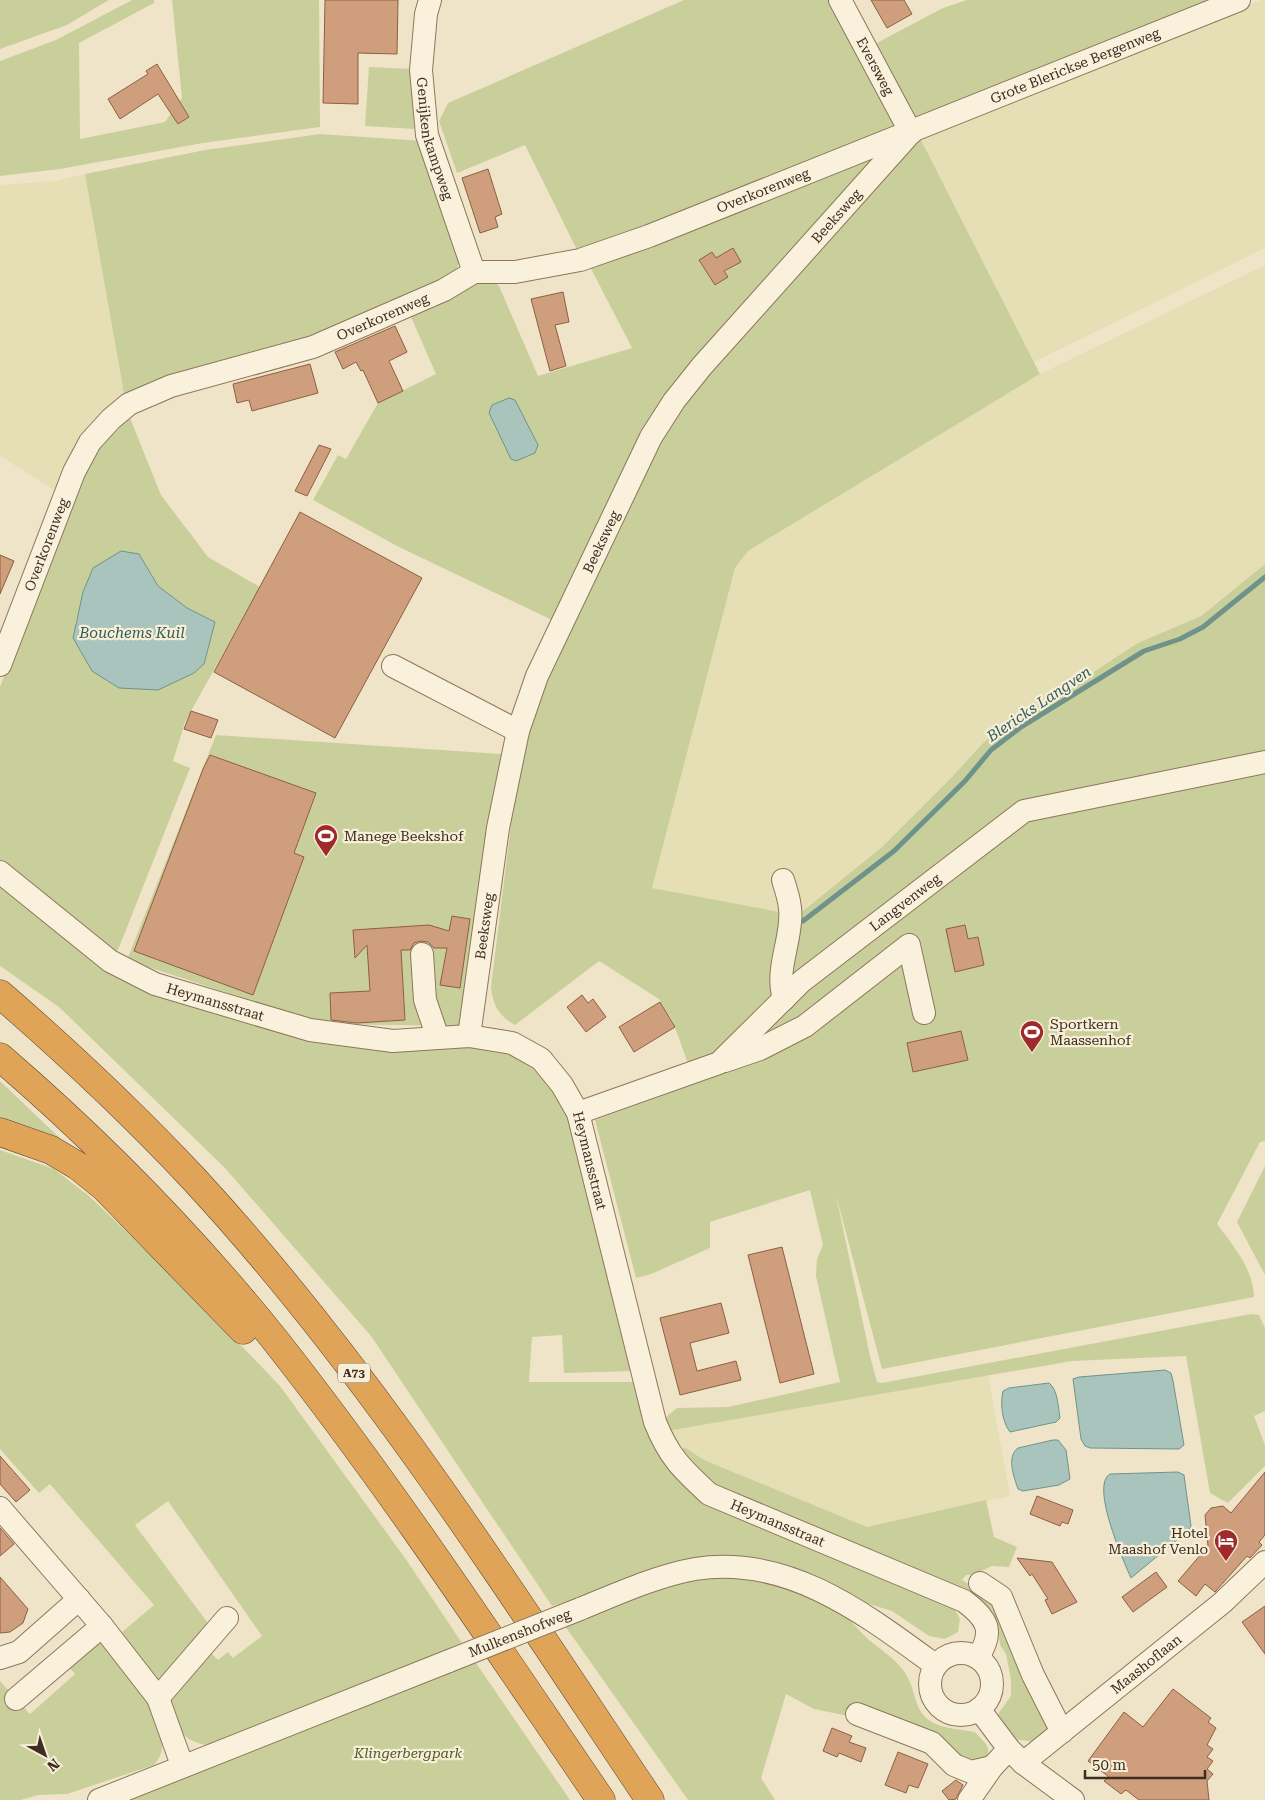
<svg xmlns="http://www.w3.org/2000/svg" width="1265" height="1800" font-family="'Roboto Serif',serif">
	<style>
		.farmland { fill: #e6deb5 }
		.green { fill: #c9cf9b; fill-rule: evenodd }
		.water { fill: #a9c4bc; stroke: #6f938a }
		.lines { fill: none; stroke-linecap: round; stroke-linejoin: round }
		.stream { stroke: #6f938a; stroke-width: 5 }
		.building { fill: #cf9f7d; stroke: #8d5f41 }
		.minor-casing { stroke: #8d765c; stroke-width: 24 }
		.highway-casing { stroke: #5b4430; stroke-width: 29 }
		.minor { stroke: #faf1dc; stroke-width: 22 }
		.highway { stroke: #e0a458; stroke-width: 28 }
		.minor-bridge-casing { stroke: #8d765c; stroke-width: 24; stroke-linecap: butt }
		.minor-bridge { stroke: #faf1dc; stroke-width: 22 }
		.labels { text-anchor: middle; stroke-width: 4.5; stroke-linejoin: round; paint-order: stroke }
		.shield { fill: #f7eed8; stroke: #756857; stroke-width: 1 }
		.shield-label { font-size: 12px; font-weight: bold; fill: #3d2e20 }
		.street-label { font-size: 14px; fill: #3d2e20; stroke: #f7eed8 }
		.poi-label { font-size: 14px; fill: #3d2e20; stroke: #f7eed8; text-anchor: start }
		.park-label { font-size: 14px; font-style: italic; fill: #4d5a26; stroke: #f7eed8 }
		.water-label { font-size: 15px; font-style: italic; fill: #2f5d5a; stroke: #f7eed8 }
	</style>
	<rect width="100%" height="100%" fill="#f0e4c8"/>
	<path class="farmland" d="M1261,0H1265V248L1034,362L920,138Z
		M85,174L125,399L59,493L0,456V185L54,181Z
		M1265,265V564L1200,616L1138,643L1061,693L1003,727L983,743L953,776L882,847L804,909L791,915L652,888L735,568L748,551L1040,374Z
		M988,1375L1010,1496L867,1527L704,1460L667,1436V1431Z"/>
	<path class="green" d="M0,0H109L67,25L0,49Z
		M132,0H154V3L79,43L80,139L165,122L182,98L172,0H319L320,127L203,143L60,169L0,176V61L56,40Z
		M684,0H834L901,129L579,254L525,145L457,173L439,121L448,103Z
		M967,0H1216L913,124L873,45L943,8Z
		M369,67L412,69L414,129L365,126Z
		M320,134L423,141L460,261L454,275L313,343L125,399L85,174L205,150Z
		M920,138L1040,374L748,551L735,568L652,888L790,914L804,910L882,847L953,776L983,743L1003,727L1061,693L1138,643L1201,616L1265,564V1141L1260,1142L1217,1224C1234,1247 1253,1268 1254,1297L882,1369L836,1195L870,1356L877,1382L882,1383L1251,1314L1259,1315L1265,1328V1411L1254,1416L1265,1445V1466L1228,1503L1210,1493L1186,1356L1072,1361L667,1431L666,1417L677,1408L728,1407L840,1382L816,1276L817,1259L823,1245L810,1190L710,1222V1248L651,1274L636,1278L595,1120L706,1080L725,1071L724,1052L690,1069L673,1022L659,999L599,961L515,1025C499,1016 493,1006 491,987L512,816L524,751L537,702L657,448L680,409L726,355Z
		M873,154L883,155L696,361L552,620L399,547L313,500L338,455L346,459L378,403L436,374L408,310L491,278L499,286L538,376L632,348L588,263Z
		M130,418L161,495L208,557L260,587L185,722L173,761L190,768L118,950L112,954L0,864V687L78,483L101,445ZM139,554L158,586L187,608L215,622L204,664L194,673L158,690L75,623L93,568Z
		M216,735L501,754L459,1026L322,1024L127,960Z
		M0,882L94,960L309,1035L483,1043L528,1058L574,1113L635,1371L564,1373L562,1335L532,1337L529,1382H633L660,1456L671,1472L953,1606L960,1619L958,1632L945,1639L929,1636L892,1611L856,1600L823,1581L783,1565L740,1557L552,1606L371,1336L225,1168L59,1007L0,966Z
		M0,1081L86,1163L0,1122Z
		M0,1150L54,1169L89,1196L192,1294L280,1386L405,1558L462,1643L211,1746C180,1741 179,1729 167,1703L209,1651L218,1660L228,1652L233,1658L262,1636L168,1501L135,1525L207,1622L205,1633L157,1682L122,1632L154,1605L50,1484L39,1493L0,1449Z
		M1265,1166V1275L1237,1222Z
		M684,1447L704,1460L867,1527L986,1500L994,1537L1017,1547L1009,1567L992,1566L973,1575H966L962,1580L996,1600L1047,1723L1048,1732L1037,1742L1013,1739L998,1714L1011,1696V1680L1006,1654L1000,1645L998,1626L992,1610L978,1598L728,1496L680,1456Z
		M739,1577C771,1582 820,1592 845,1615C853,1623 860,1632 869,1640C880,1649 894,1658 903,1670C910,1679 913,1690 916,1701C925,1730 951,1727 975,1732C987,1746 994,1747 982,1764L853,1717L814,1709L786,1694L761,1778L775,1800H688L565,1626L664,1587L697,1579Z
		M93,1642H102C122,1668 185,1732 154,1765L67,1794L38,1795L21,1800H0V1681L30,1714L75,1674L67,1665Z
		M476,1663L570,1800H129L454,1670Z"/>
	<path class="water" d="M509,398L515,400L538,445L535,453L516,461L511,459L489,413L492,405Z
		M121,551L139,554L158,586L187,608L215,622L204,664L194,673L158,690L119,688L92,671L73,638L83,592L93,568Z
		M1165,1370L1171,1373L1173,1381L1184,1445L1179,1449L1090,1448L1085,1446L1081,1439L1073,1379L1079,1377Z
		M1049,1383C1058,1390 1058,1406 1060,1418L1056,1422L1010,1432C1002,1422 1000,1403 1003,1391L1009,1388Z
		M1053,1440H1058L1066,1450L1070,1479L1059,1485L1023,1491L1018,1489C1014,1477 1006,1457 1018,1448Z
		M1178,1472L1184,1475L1191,1526L1189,1530L1131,1578C1123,1560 1090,1485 1110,1474Z"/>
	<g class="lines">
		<path class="stream" d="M803,921L894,851L965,781L991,750L1021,727L1144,651L1180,639L1203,627L1265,577"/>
	</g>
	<path class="building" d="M325,0H398L397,54L358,53V104L323,103Z
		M871,0H904L912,14L887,28Z
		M157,64L189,117L178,124L158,94L120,119L108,99L148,74L146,71Z
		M488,169L502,214L495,217L498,227L480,233L462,178Z
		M733,248L741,262L724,271L728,277L715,285L699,260L712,252L716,258Z
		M563,292L569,322L555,325L566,366L550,371L531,299Z
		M395,326L407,352L389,361L403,391L378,403L363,370L361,371L356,362L343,369L335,352Z
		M310,364L318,393L252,411L249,400L237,403L233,384Z
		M319,445L331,449L307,496L295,491Z
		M300,512L422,578L335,738L214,672Z
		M0,555L14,561L0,594Z
		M191,711L218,720L211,738L184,729Z
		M210,755L316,793L294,853L304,857L253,995L134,951L203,769Z
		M452,916L470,919L460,988L440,985L447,948H434L428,942L421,941L414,943L410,950H401L405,1020L357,1023L331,1020L330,993L370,991L367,945L355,958L353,930L429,925L449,931Z
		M965,925L968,939L978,937L984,965L955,972L946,929Z
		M582,995L588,1003L593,999L606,1017L586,1032L567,1007Z
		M660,1002L675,1027L634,1052L619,1027Z
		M961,1031L968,1060L913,1072L907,1043Z
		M782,1247L814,1374L780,1383L748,1255Z
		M721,1303L729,1333L690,1343L697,1371L736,1361L741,1380L680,1395L660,1318Z
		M0,1456L30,1490L16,1502L0,1484Z
		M1265,1472V1535L1259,1542L1262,1545L1250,1558L1247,1556L1215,1592L1205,1584L1196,1596L1178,1581L1208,1546L1205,1515L1211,1508L1223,1506L1231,1513Z
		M1037,1496L1073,1510L1068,1524L1062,1522L1060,1526L1030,1514Z
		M0,1528L14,1544L0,1556Z
		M1017,1558L1052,1562L1077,1602L1052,1614L1045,1600L1048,1599L1032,1574L1030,1576Z
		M1156,1572L1167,1587L1133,1612L1122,1597Z
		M0,1577L28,1609L23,1623L10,1632L0,1633Z
		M1265,1606V1654L1242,1622Z
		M1173,1689L1211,1718L1208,1722L1216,1728L1207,1745L1213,1749L1207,1757L1213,1761L1207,1769L1213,1774L1207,1781L1209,1800H1139L1126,1790L1121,1794L1104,1781L1109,1777L1088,1761L1124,1712L1143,1727Z
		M832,1728L852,1736L849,1742L866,1748L861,1762L839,1753L837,1757L823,1751Z
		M898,1752L928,1764L918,1788L909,1785L906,1793L885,1785Z
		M956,1780L963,1785L956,1799L949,1800L942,1791Z"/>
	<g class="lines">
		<g class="minor-casing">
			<g id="minor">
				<path id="s1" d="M430,0L426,14L421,70L427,135L474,272"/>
				<path id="s2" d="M840,0L911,133"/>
				<path id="s3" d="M0,665L74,472L90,442L111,419L129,404L171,386L313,347L444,290L474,272H515L580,260L649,236L1239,0"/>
				<path d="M393,666L518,731"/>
				<path id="s4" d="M0,872L110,961L155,984L310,1030L393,1041L469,1036L512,1043L541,1059L562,1085L578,1113L655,1422C669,1457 682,1469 709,1494L964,1601C987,1618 995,1631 978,1657"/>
				<path d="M783,880C787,893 792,907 790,922C788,949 776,972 784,999"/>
				<path d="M422,954L425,1000L438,1038"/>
				<path id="s5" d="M469,1036L498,828L518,731L537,676L651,437L674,401L702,366L907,137"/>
				<path d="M725,1061L760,1049L805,1026L909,945L924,1013"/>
				<path id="s6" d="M578,1113L719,1063L802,981L1024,811L1265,762"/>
				<path d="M0,1508L102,1626L158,1698L182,1765"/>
				<path d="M980,1583L1001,1597L1033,1675L1062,1732"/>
				<path d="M580,1609C617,1594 656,1576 695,1569C788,1554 865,1614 935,1665"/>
				<circle cx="961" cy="1684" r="31"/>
				<path d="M0,1658L19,1652L79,1599"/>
				<path d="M158,1698L227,1618"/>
				<path d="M16,1699L102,1626"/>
				<path d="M979,1709L1009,1749L1023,1763L1073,1800"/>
				<path d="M857,1714L932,1743L954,1765L971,1772L992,1767L1009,1749"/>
				<path id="s7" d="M1023,1763L1222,1603L1265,1562"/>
				<path d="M99,1800L449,1661"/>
				<path d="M969,1800L992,1767"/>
			</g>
		</g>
		<g class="highway-casing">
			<path id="highway" d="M0,994C67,1052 132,1113 193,1178C368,1367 507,1587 650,1800
				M0,1057C99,1142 193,1238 275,1340C391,1487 495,1645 601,1800
				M0,1132L51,1150L78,1166L104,1187L243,1330"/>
		</g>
		<use href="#minor" class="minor"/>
		<use href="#highway" class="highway"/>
		<g class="minor-bridge-casing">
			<g id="minor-bridge">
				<path id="s8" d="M449,1661L580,1609"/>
			</g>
		</g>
		<use href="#minor-bridge" class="minor-bridge"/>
	</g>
	<defs>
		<g id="stadium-pin" transform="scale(1.25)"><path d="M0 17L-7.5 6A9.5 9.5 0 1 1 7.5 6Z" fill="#9e2a2b" stroke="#f7eed8"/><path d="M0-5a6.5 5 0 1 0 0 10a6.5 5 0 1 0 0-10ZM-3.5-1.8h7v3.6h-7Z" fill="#fff"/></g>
		<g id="hotel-pin" transform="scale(1.25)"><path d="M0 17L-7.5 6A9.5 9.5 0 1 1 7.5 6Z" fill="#9e2a2b" stroke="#f7eed8"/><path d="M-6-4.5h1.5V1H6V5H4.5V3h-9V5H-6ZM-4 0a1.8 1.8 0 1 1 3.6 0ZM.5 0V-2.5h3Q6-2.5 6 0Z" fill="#fff"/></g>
	</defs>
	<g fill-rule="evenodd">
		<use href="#stadium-pin" x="326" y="836"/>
		<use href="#stadium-pin" x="1032" y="1032"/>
		<use href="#hotel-pin" x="1226" y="1541"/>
	</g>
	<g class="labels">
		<rect class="shield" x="338" y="1363.5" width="32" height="19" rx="4"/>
		<g class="shield-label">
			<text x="354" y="1377">A73</text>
		</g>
		<g class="street-label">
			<text dy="5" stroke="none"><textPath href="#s2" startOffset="75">Eversweg</textPath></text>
			<text dy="5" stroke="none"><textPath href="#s3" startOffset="1305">Grote Blerickse Bergenweg</textPath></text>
			<text dy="5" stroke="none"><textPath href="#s1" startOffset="141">Genijkenkampweg</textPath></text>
			<text dy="5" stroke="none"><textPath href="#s3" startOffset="969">Overkorenweg</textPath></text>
			<text dy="5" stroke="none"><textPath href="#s5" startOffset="921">Beeksweg</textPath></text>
			<text dy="5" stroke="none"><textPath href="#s3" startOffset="564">Overkorenweg</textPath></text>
			<text dy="5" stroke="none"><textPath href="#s5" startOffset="516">Beeksweg</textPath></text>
			<text dy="5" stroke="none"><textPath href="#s3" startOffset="129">Overkorenweg</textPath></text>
			<text dy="5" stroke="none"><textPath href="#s6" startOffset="396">Langvenweg</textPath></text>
			<text dy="5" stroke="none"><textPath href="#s5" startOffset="111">Beeksweg</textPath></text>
			<text dy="5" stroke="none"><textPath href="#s4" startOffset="255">Heymansstraat</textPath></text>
			<text dy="5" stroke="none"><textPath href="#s4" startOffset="705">Heymansstraat</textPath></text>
			<text dy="5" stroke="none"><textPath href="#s4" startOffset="1140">Heymansstraat</textPath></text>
			<text dy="5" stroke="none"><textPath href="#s8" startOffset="76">Mulkenshofweg</textPath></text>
			<text dy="5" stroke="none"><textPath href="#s7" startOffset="158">Maashoflaan</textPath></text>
		</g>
		<g class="poi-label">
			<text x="344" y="841">Manege Beekshof</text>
			<text x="1050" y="1029">Sportkern<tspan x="1050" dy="16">Maassenhof</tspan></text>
			<text x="1208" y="1538" text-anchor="end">Hotel<tspan x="1208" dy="16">Maashof Venlo</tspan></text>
		</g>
		<g class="park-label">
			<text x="408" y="1758">Klingerbergpark</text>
		</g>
		<g class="water-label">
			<text x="132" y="638">Bouchems Kuil</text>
			<text transform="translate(1039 704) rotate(-34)" y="5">Blericks Langven</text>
		</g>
	</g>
	<g transform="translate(45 1755) rotate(140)" stroke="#f7eed8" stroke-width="4" paint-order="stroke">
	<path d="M0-4L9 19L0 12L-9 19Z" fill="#3d2e20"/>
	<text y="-8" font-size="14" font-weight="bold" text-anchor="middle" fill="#3d2e20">N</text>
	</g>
	<path d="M1085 1770v8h120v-8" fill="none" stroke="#3d2e20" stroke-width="2.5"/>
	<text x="1092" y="1770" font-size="15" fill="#3d2e20" stroke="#f7eed8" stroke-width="4" paint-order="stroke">50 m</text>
</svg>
